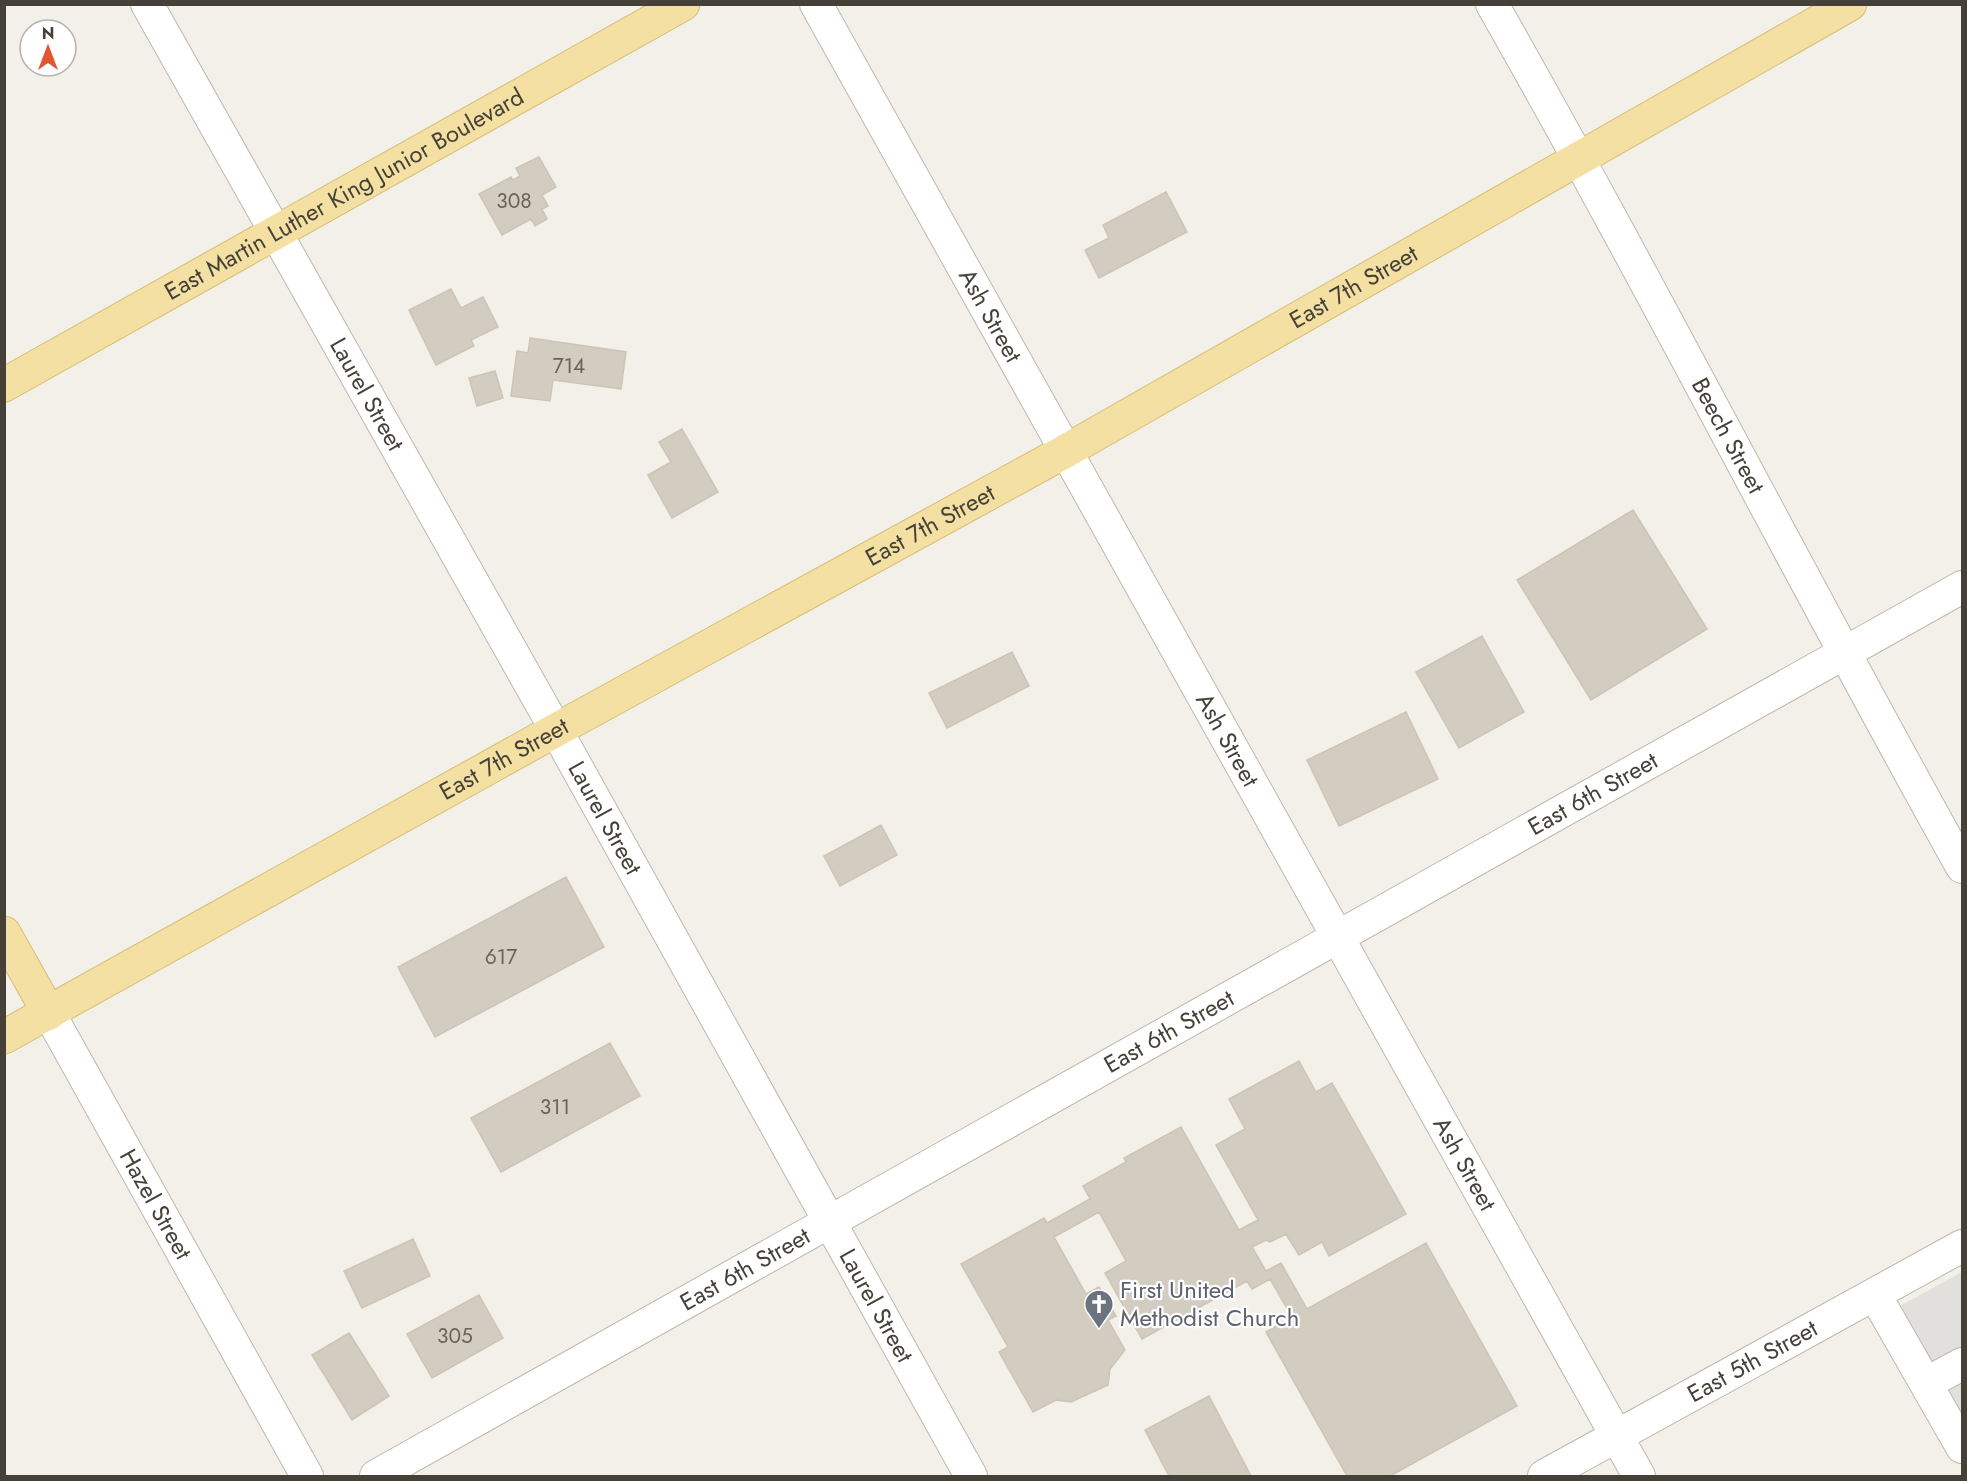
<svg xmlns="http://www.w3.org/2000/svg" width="1967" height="1481" font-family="Jost,sans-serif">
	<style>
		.parking { fill: #e1e0dd }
		.building { fill: #d3ccc0; stroke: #cdc4b4; stroke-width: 1.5 }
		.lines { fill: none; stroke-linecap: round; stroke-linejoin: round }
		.minor-casing { stroke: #bdb8ac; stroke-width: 34 }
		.major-casing { stroke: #d6be73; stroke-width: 35 }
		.minor { stroke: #fff; stroke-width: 32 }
		.major { stroke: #f3e0a2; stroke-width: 33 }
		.labels { text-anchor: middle; stroke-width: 4.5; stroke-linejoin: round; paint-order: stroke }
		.number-label { font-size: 21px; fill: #68645a }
		.street-label { font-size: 24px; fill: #454138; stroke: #fff }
		.worship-label { font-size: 24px; fill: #5b616d; stroke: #fff; text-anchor: start }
	</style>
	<rect width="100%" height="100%" fill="#f2f0e9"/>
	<path class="parking" d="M1962,1272V1426L1898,1307Z"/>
	<path class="building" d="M539,157L556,187L542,195L548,206L542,209L547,219L535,226L531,219L502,235L479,194L511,177L513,180L520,176L516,168Z
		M1166,192L1187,232L1099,278L1085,250L1109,238L1103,225Z
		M451,289L461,308L483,297L498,327L471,340L474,346L436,365L409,310Z
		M530,338L626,352L621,389L553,380L550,401L511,396L517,351L528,353Z
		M495,371L503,398L477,406L469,378Z
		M682,429L718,492L672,518L648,475L671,462L659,442Z
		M1633,510L1707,629L1591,700L1517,580Z
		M1482,636L1524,712L1459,748L1416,672Z
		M1012,652L1029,686L947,728L929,693Z
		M1406,712L1438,779L1339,826L1307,760Z
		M881,825L897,855L840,886L824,856Z
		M566,877L604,947L435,1037L398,967Z
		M610,1043L640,1096L501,1172L471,1118Z
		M1299,1061L1316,1092L1332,1083L1406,1214L1329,1256L1322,1242L1299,1255L1286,1234L1270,1242L1266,1240L1252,1247L1266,1271L1281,1263L1307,1309L1426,1243L1517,1406L1390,1476H1347L1266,1332L1292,1317L1270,1279L1252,1289L1247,1281L1142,1339L1105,1273L1126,1261L1099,1212L1054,1237L1086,1294L1099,1287L1116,1316L1108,1320L1125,1350L1110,1369L1108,1385L1071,1402L1056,1400L1033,1412L999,1352L1008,1347L961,1264L1044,1218L1047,1223L1090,1199L1083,1186L1126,1162L1124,1158L1181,1127L1239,1230L1258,1220L1216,1145L1245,1129L1229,1099Z
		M413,1239L430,1276L362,1308L344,1271Z
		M479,1295L503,1338L432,1378L407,1334Z
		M349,1333L389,1396L352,1420L312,1355Z
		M1209,1396L1251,1476H1169L1145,1430Z"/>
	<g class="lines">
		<g class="minor-casing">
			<g id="minor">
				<path id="s1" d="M147,4L556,730L971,1476"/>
				<path id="s2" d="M816,4L1639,1476"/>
				<path id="s3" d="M1492,4C1654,289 1802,581 1962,867"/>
				<path id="s4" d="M49,1013L307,1476"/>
				<path d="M1875,1295L1962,1447"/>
				<path d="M1927,1383L1962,1364"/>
				<path id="s5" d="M376,1476L1962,587"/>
				<path id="s6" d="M1544,1476L1962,1246"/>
			</g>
		</g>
		<g class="major-casing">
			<g id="major">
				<path id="s7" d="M4,385L683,4"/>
				<path d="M4,933L49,1013"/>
				<path id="s8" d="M4,1037L556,730L1064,452L1850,4"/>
			</g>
		</g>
		<use href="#minor" class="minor"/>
		<use href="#major" class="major"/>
	</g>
	<defs>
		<g id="church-pin" transform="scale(1.5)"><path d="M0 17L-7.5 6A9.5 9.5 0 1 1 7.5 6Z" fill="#6b7280" stroke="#fff"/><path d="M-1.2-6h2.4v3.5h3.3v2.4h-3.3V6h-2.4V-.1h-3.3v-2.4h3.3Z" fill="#fff"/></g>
	</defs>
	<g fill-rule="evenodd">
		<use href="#church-pin" x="1099" y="1304"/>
	</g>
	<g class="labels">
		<g class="number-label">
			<text x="514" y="208">308</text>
			<text x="569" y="373">714</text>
			<text x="501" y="964">617</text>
			<text x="555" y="1114">311</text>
			<text x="455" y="1343">305</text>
		</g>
		<g class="street-label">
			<text dy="8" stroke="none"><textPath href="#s7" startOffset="390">East Martin Luther King Junior Boulevard</textPath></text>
			<text dy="8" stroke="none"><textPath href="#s8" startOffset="1544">East 7th Street</textPath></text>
			<text dy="8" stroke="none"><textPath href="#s2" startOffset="357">Ash Street</textPath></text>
			<text dy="8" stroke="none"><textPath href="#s1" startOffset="448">Laurel Street</textPath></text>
			<text dy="8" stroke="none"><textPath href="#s3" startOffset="492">Beech Street</textPath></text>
			<text dy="8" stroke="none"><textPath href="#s8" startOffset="1058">East 7th Street</textPath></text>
			<text dy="8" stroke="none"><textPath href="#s2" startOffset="843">Ash Street</textPath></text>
			<text dy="8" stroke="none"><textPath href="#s8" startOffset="572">East 7th Street</textPath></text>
			<text dy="8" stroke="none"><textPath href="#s5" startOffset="1395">East 6th Street</textPath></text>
			<text dy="8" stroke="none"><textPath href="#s1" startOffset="934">Laurel Street</textPath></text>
			<text dy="8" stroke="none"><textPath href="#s5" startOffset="909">East 6th Street</textPath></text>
			<text dy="8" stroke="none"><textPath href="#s2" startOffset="1329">Ash Street</textPath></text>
			<text dy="8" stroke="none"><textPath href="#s4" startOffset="219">Hazel Street</textPath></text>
			<text dy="8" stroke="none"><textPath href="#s5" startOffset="423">East 6th Street</textPath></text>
			<text dy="8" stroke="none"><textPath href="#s1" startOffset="1492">Laurel Street</textPath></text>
			<text dy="8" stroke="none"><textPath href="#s6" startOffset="238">East 5th Street</textPath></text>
		</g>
		<g class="worship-label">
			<text x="1120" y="1298">First United<tspan x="1120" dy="28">Methodist Church</tspan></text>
		</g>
	</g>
	<rect width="1967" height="1481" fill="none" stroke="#454138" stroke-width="12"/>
	<g transform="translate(48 48)"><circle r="28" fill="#ffffff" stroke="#b5b3af" stroke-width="1.5"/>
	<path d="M0-4.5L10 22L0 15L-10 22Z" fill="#e15531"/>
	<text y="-9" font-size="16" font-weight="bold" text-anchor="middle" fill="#454138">N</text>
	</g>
</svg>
